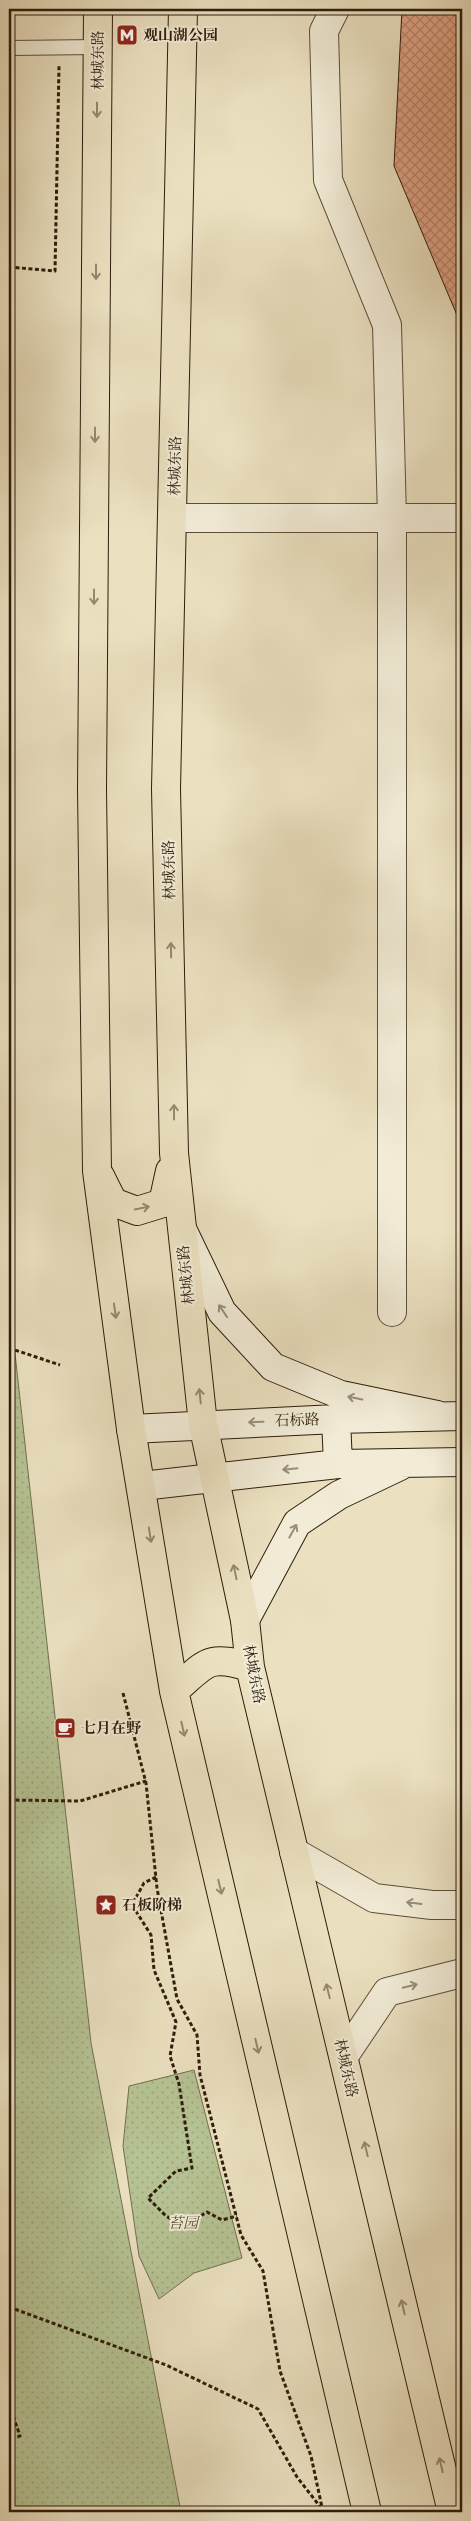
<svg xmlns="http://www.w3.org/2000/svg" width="471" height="2521" font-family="'IM FELL DW Pica','Noto Serif SC',serif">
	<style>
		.park { fill: url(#park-dots); stroke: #727050 }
		.building { fill: url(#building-cross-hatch); stroke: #2e1c0b }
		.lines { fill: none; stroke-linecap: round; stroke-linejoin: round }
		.lane-casing { stroke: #5d4d38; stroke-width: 16 }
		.street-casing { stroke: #5d4d38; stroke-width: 30 }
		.secondary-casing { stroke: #2e1c0b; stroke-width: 30 }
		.primary-casing { stroke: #2e1c0b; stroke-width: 30 }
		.path { stroke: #2e1c0b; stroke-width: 3; stroke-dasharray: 4 2.5; stroke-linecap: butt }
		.lane { stroke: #f2ecd7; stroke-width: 14 }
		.street { stroke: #f2ecd7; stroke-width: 28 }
		.secondary { stroke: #f2ecd7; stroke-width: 28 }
		.primary { stroke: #ebe1c1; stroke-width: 28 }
		.oneway { stroke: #96886f }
		.oneway2 { stroke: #9a8e7b }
		.labels { text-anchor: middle; stroke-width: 4; stroke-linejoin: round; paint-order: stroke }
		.poi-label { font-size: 15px; font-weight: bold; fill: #2e1c0b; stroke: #f2ecd7; text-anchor: start }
		.street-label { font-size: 15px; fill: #2e1c0b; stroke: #f2ecd7 }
		.park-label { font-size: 15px; font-style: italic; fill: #574e34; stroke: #f2ecd7 }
	</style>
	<defs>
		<pattern id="park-dots" width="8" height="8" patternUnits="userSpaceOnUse" patternTransform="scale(1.25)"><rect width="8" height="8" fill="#b6c394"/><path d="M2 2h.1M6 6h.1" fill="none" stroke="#9da77e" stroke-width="1.8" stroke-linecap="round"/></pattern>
		<pattern id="building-cross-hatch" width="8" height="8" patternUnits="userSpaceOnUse" patternTransform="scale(1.25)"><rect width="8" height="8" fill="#e2a385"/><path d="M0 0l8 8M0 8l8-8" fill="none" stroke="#b8846b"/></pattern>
	</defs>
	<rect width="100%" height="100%" fill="#ebe1c1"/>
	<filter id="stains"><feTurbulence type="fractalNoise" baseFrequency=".004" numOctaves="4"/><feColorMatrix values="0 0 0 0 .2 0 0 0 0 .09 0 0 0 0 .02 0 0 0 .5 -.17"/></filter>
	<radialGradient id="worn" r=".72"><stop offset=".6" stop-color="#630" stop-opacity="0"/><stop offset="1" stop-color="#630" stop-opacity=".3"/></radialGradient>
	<path class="park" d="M9,1299L91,2043L181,2512H9Z
		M194,2070L242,2258L194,2273L159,2299L139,2256L123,2146L129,2086Z"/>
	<path class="building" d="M402,9H462V327L394,166Z"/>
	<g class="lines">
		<g class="lane-casing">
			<path id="lane" d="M9,48L98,47"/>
		</g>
		<g class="street-casing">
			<path id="street" d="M335,9L324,31L328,180L387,325L392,518V1312
				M174,518H462
				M294,1852L374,1898L432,1905H462
				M344,2056L387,1992L462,1973"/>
		</g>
		<g class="secondary-casing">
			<path id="secondary" d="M183,1231L222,1312L273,1367L341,1395L437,1415
				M336,1419L338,1464
				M131,1429L336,1419L462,1416
				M142,1486L338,1464L462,1462
				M245,1620L297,1523L339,1495L400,1466"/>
		</g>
		<g class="primary-casing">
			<path id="primary" d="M98,9L92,789L97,1171L131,1429L174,1691L367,2512
				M183,9L166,789L174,1153L203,1424L245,1620L250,1667L452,2512
				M100,1176L113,1202L137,1211L163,1203L170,1171
				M174,1691C207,1663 206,1654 250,1667"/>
		</g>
		<path class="path" d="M9,238V229
			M9,267L55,271L59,66
			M9,1348L60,1365
			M123,1693L146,1783L157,1888L177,1999L197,2035L200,2075L241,2235L263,2271L280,2371L311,2456L323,2512
			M9,1800L80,1801L146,1781
			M156,1877L144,1883L132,1905L151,1935L154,1970L176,2022L170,2056L179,2084L192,2168L176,2171L148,2198L166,2216L184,2226L207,2212L222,2220L237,2216
			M9,2307L166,2365L258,2409L297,2477L322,2509
			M9,2380L11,2384L9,2393
			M9,2404L20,2436L9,2439"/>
		<use href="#lane" class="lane"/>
		<use href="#street" class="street"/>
		<use href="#secondary" class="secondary"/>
		<use href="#primary" class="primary"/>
	</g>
	<defs><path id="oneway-shaft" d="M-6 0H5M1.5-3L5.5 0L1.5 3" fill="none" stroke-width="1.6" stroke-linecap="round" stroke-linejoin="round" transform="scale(1.25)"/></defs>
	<g class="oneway">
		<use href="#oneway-shaft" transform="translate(97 110) rotate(90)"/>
		<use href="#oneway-shaft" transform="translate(96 272) rotate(90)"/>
		<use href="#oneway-shaft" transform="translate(95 435) rotate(90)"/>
		<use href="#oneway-shaft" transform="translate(94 597) rotate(90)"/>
		<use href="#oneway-shaft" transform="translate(171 950) rotate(-91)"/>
		<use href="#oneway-shaft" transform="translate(174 1112) rotate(-90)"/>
		<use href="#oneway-shaft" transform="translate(142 1208) rotate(-11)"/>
		<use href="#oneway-shaft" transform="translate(115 1311) rotate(82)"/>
		<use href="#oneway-shaft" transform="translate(200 1396) rotate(-96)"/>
		<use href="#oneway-shaft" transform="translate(150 1535) rotate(81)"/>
		<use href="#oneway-shaft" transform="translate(235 1572) rotate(-102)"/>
		<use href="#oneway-shaft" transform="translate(183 1729) rotate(77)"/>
		<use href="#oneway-shaft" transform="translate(220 1887) rotate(77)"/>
		<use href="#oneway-shaft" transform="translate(328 1991) rotate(-104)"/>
		<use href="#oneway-shaft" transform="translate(257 2046) rotate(77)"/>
		<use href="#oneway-shaft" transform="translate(366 2149) rotate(-103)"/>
		<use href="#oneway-shaft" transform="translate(403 2307) rotate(-103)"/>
		<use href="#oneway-shaft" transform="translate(441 2465) rotate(-103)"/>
	</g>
	<g class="oneway2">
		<use href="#oneway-shaft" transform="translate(223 1311) rotate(-124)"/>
		<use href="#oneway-shaft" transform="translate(355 1398) rotate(-168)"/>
		<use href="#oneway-shaft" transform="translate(256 1422) rotate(178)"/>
		<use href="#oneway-shaft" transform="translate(290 1469) rotate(174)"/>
		<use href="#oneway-shaft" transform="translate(293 1531) rotate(-61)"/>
		<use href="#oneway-shaft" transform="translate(414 1903) rotate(-173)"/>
		<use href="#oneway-shaft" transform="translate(410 1986) rotate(-14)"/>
	</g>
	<defs>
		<g id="metro-square" transform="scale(1.125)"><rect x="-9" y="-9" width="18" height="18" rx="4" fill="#8f2418" stroke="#f2ecd7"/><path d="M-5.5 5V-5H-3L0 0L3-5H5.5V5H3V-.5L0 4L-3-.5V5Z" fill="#fff"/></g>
		<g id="cafe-square" transform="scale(1.125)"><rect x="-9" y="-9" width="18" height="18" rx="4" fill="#8f2418" stroke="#f2ecd7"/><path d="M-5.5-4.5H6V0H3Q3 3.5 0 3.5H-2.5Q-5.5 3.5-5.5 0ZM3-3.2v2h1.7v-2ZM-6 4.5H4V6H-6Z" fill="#fff"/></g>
		<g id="sight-square" transform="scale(1.125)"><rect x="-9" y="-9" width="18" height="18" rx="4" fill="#8f2418" stroke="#f2ecd7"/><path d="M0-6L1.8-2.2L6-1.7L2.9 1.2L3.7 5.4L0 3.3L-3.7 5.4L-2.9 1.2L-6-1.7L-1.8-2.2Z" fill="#fff"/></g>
	</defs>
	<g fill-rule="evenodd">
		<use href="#metro-square" x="127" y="35"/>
		<use href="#cafe-square" x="65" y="1728"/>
		<use href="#sight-square" x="106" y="1905"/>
	</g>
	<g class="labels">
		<g class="poi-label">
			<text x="143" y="40">观山湖公园</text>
			<text x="81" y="1733">七月在野</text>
			<text x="122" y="1910">石板阶梯</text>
		</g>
		<g class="street-label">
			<text transform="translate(98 60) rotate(-90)" y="5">林城东路</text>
			<text transform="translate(175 466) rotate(-89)" y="5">林城东路</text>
			<text transform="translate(169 870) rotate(-91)" y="5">林城东路</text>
			<text transform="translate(186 1275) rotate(-96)" y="5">林城东路</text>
			<text transform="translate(297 1420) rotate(-2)" y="5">石标路</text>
			<text transform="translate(254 1674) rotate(79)" y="5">林城东路</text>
			<text transform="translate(346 2068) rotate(77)" y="5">林城东路</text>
		</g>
		<g class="park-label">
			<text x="183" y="2228">苔园</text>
		</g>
	</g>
	<rect width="471" height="2521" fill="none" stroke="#ebe1c1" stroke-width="30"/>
	<rect x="10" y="10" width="451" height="2501" fill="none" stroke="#2e1c0b" stroke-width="2.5"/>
	<rect x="15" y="15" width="441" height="2491" fill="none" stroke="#2e1c0b"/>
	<rect width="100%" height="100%" filter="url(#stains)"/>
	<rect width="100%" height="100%" fill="url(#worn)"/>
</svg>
